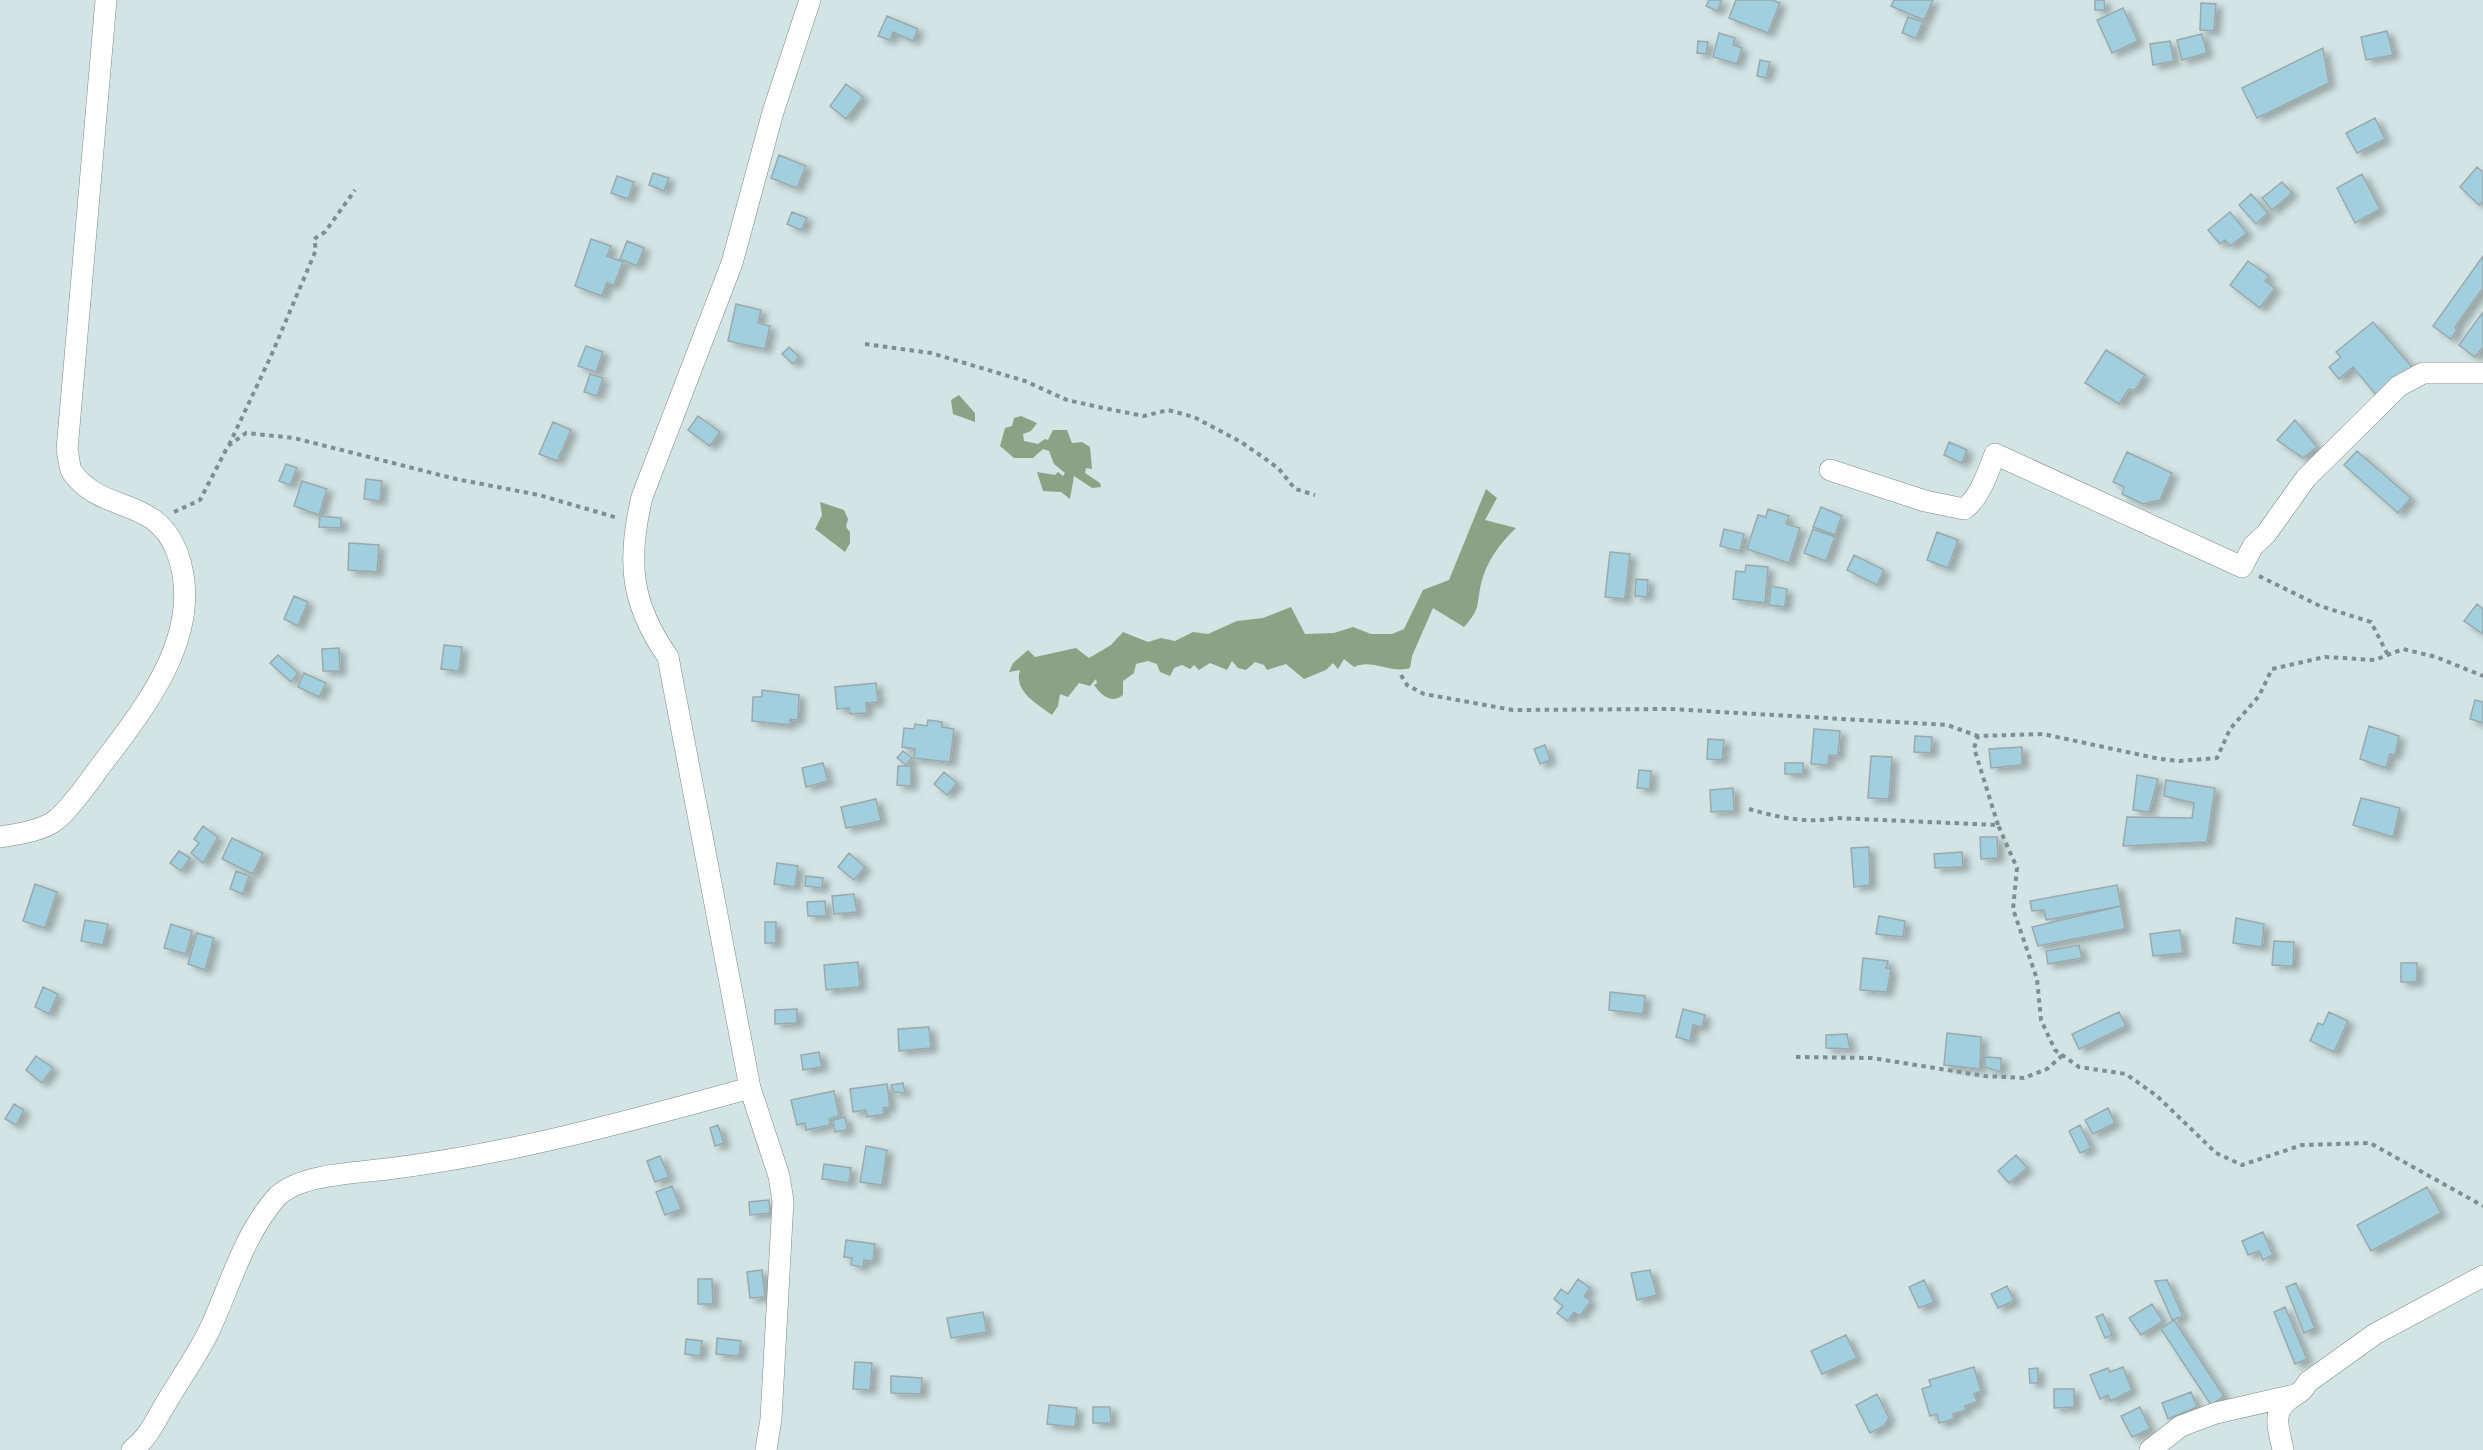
<svg xmlns="http://www.w3.org/2000/svg" width="2483" height="1450" font-family="'Space Grotesk',sans-serif">
	<style>
		.forest { fill: #8ba384 }
		.building { fill: #a2cfde; stroke: #9aa9ae; stroke-width: 1.5; filter: url(#shadow) }
		.lines { fill: none; stroke-linecap: round; stroke-linejoin: round }
		.minor-casing { stroke: #7a8a89; stroke-width: 22 }
		.path { stroke: #818e8d; stroke-width: 4; stroke-dasharray: 4.5 4.5; stroke-linecap: butt }
		.minor { stroke: #fff; stroke-width: 21 }
	</style>
	<defs>
		<filter id="shadow"><feDropShadow dx="6" dy="4" stdDeviation="3" flood-color="#0004"/></filter>
	</defs>
	<rect width="100%" height="100%" fill="#d2e4e3"/>
	<path class="forest" d="M959,395L975,413V422L953,414L951,400Z
		M1021,416L1037,423L1031,431L1023,434L1024,441L1038,444L1045,439L1048,440L1053,430H1067L1072,443L1082,442L1090,447L1092,469L1086,468L1085,473L1100,483L1101,487L1092,488L1074,476L1070,499L1061,492L1043,491L1037,472L1055,475L1058,472L1063,476L1065,473L1054,464L1049,451L1043,449L1033,458H1014L1000,446L1005,428L1012,426L1014,418Z
		M1486,489L1497,498L1485,520L1516,528C1500,543 1486,562 1481,584C1476,606 1481,608 1464,627L1433,608L1412,656L1410,668C1391,674 1371,658 1354,667L1344,659L1338,669L1333,663L1326,670L1304,679L1286,664L1267,670L1264,665L1255,662L1246,670L1238,668L1232,661L1227,670L1210,663L1199,670L1194,665L1190,669L1182,665L1174,668L1170,676L1160,672L1157,664L1148,661L1136,664L1134,673L1123,681V695C1111,704 1102,696 1094,685L1097,683L1096,679L1090,686L1079,683L1068,697L1060,694L1058,706L1052,715C1037,704 1013,691 1020,670L1009,672L1013,663L1028,650L1035,657L1076,648L1089,658L1111,645L1123,632L1148,642L1161,638L1175,641L1193,632L1208,634L1237,621L1263,618L1291,607L1305,634L1334,633L1353,627L1371,634H1392L1404,629L1423,590L1449,580Z
		M820,502L844,510L848,519L846,527L850,532V543L845,552L815,529L822,515Z"/>
	<path class="building" d="M1709,0H1722L1717,11L1706,6Z
		M1736,0H1772L1780,3L1768,33L1729,18Z
		M1894,0H1933L1924,20L1891,6Z
		M2095,0H2104L2105,10H2095Z
		M2201,3L2216,4L2214,31L2200,30Z
		M2123,8L2138,41L2112,53L2097,20Z
		M887,16L918,29L913,41L893,32L890,40L878,36Z
		M1908,17L1923,22L1916,38L1902,33Z
		M2387,31L2393,55L2366,60L2361,37Z
		M1719,33L1735,38L1733,45L1742,48L1737,64L1713,57Z
		M2202,34L2207,53L2182,60L2177,40Z
		M1698,41L1708,42L1706,54L1697,53Z
		M2170,41L2174,61L2153,65L2150,44Z
		M2323,48L2329,83L2257,118L2242,88Z
		M1760,60L1770,62L1766,78L1757,76Z
		M846,84L863,97L846,119L830,106Z
		M2375,118L2385,139L2357,153L2346,133Z
		M779,155L806,166L797,188L771,178Z
		M2477,167L2483,172V201L2479,205L2460,187Z
		M653,173L669,178L664,191L649,185Z
		M2362,174L2380,209L2355,223L2337,188Z
		M617,176L634,182L628,199L611,193Z
		M2282,182L2292,193L2272,210L2262,198Z
		M2251,194L2268,213L2256,224L2239,205Z
		M792,212L807,218L801,230L787,224Z
		M2230,212L2247,233L2230,246L2225,240L2220,244L2208,230Z
		M591,239L611,246L607,256L623,262L614,285L607,283L602,296L575,286Z
		M627,241L644,248L637,266L620,259Z
		M2483,256V288L2455,327L2457,330L2451,339L2433,326Z
		M2248,261L2269,276L2265,281L2275,288L2260,308L2230,285Z
		M736,304L761,310L758,323L770,326L765,349L728,341Z
		M2483,312V347L2475,357L2459,345Z
		M2373,322L2412,367L2377,396L2353,367L2339,379L2329,367L2341,357L2336,352Z
		M586,346L603,352L596,372L578,366Z
		M789,347L799,357L793,364L782,354Z
		M2106,350L2145,375L2135,390L2129,389L2119,404L2085,383Z
		M590,374L603,378L597,396L584,392Z
		M698,416L720,432L710,446L688,430Z
		M2295,420L2317,447L2303,458L2277,440Z
		M553,422L571,430L557,461L539,454Z
		M1949,442L1967,450L1962,463L1944,455Z
		M2357,451L2411,498L2398,513L2344,465Z
		M2127,452L2172,473L2160,500L2143,504L2122,494L2124,487L2113,482Z
		M286,464L297,468L290,485L279,481Z
		M366,479L382,481L380,501L364,499Z
		M302,481L327,489L319,515L294,506Z
		M1821,507L1842,516L1835,535L1813,527Z
		M1768,509L1789,516L1786,524L1800,528L1789,563L1747,549L1758,515L1766,517Z
		M320,516L341,518V528L319,527Z
		M1724,529L1744,534L1740,551L1720,546Z
		M1813,529L1835,537L1826,561L1804,553Z
		M1937,532L1958,540L1948,568L1927,560Z
		M349,543L379,545L377,572L348,570Z
		M1610,552L1630,554L1625,599L1605,597Z
		M1854,555L1884,570L1877,585L1847,570Z
		M1746,565L1768,567L1765,603L1733,599L1736,571L1745,572Z
		M1636,579L1648,580L1647,597L1635,596Z
		M1771,586L1787,589L1785,607L1769,605Z
		M294,596L308,602L298,626L284,619Z
		M2477,604L2483,609V634L2464,621Z
		M444,645L462,647L459,671L441,669Z
		M339,648L340,671H323L322,649Z
		M278,655L298,673L291,682L270,663Z
		M304,673L326,683L319,697L298,687Z
		M876,683L878,702L866,703L867,713L850,714L849,708L837,709L835,687Z
		M762,690L799,695L798,720L790,719V725L752,721L753,697H762Z
		M2475,700L2483,702V723L2470,719Z
		M928,720L942,722V727L954,729L950,762L914,758L915,749L902,747L904,728L914,729L915,724L927,726Z
		M2369,726L2399,736L2395,755L2390,754L2386,768L2360,759Z
		M1814,729L1840,731L1838,756L1829,755L1828,765L1811,764Z
		M1915,736L1932,737L1931,753L1914,752Z
		M1708,739L1724,740L1722,760L1707,759Z
		M1545,745L1550,760L1540,764L1534,749Z
		M2022,747V765L1991,768L1989,749Z
		M903,751L912,758L906,765L897,758Z
		M1871,756L1892,757L1889,799L1868,798Z
		M823,763L828,781L806,787L802,768Z
		M1785,763H1803V774H1785Z
		M898,766H911V786L897,785Z
		M1639,770L1651,771L1650,789L1637,788Z
		M944,772L957,783L947,795L934,784Z
		M2137,775L2158,779L2149,812L2133,810Z
		M2166,780L2215,788L2207,842L2123,846L2127,817L2192,818L2194,803L2164,796Z
		M1733,788L1734,811L1711,812L1710,790Z
		M2361,798L2400,808L2393,837L2353,825Z
		M876,799L881,821L846,828L841,807Z
		M203,826L218,837L203,863L191,853L199,843L194,839Z
		M1980,837H1997L1998,858L1981,859Z
		M232,838L263,853L253,874L222,859Z
		M1869,847L1870,885L1854,887L1851,848Z
		M179,851L190,858L181,871L170,863Z
		M1962,852L1963,867L1935,868L1934,854Z
		M849,853L865,867L854,880L838,867Z
		M777,863L798,866L795,887L774,884Z
		M236,871L249,876L243,894L230,889Z
		M806,876L823,878L822,888L805,886Z
		M35,884L57,892L45,928L23,921Z
		M2117,885L2121,906L2046,920L2044,910L2032,911L2030,901Z
		M854,894L857,912L834,914L832,896Z
		M825,901L826,916H808L807,902Z
		M2121,906L2125,929L2038,946L2032,927Z
		M1879,916L1905,921L1903,937L1876,934Z
		M2236,918L2264,924L2262,947L2233,943Z
		M85,920L108,924L103,945L81,941Z
		M765,922H776V943H765Z
		M171,924L192,931L186,954L164,948Z
		M2180,930L2183,953L2153,956L2150,934Z
		M197,933L214,938L205,970L188,964Z
		M2274,941L2294,942L2293,966L2272,965Z
		M2079,945L2082,958L2048,964L2046,951Z
		M1863,958L1888,961L1886,968L1891,969L1887,992L1860,990Z
		M858,962L860,987L826,990L824,965Z
		M2401,963H2417V982H2401Z
		M43,987L58,994L49,1014L35,1007Z
		M1610,992L1645,996L1643,1014L1609,1010Z
		M797,1009V1023L775,1024V1010Z
		M1683,1009L1705,1015L1702,1027L1693,1025L1690,1041L1676,1037Z
		M2119,1012L2126,1026L2079,1049L2072,1034Z
		M2329,1012L2348,1021L2334,1052L2310,1041L2318,1023L2323,1025Z
		M929,1027L931,1048L899,1051L898,1029Z
		M1947,1033L1981,1037L1980,1069L1944,1065Z
		M1847,1034L1850,1049L1826,1048V1035Z
		M819,1052L822,1067L803,1070L801,1055Z
		M36,1056L53,1068L42,1083L26,1070Z
		M1985,1057L2001,1058V1072L1985,1067Z
		M903,1083L905,1093L894,1092L891,1085Z
		M887,1084L890,1107L883,1108L884,1114L867,1117L866,1110L853,1112L850,1089Z
		M834,1091L839,1116L829,1119L830,1125L806,1130L805,1123L797,1125L791,1100Z
		M14,1104L24,1110L16,1125L5,1119Z
		M2108,1108L2115,1123L2093,1134L2085,1120Z
		M845,1117L848,1130L835,1132L833,1120Z
		M718,1125L724,1143L715,1146L710,1128Z
		M2080,1125L2091,1148L2080,1153L2069,1131Z
		M866,1146L887,1150L882,1185L860,1182Z
		M2016,1155L2027,1168L2009,1183L1998,1171Z
		M660,1156L669,1177L655,1182L647,1161Z
		M824,1164L851,1168L849,1183L822,1179Z
		M672,1186L681,1209L665,1215L656,1192Z
		M2427,1187L2441,1213L2371,1251L2357,1225Z
		M769,1200L770,1213L750,1215L749,1202Z
		M2263,1232L2273,1255L2263,1260L2259,1251L2248,1255L2242,1241Z
		M846,1240L875,1244L873,1261L864,1260L863,1267L851,1265L852,1258L844,1257Z
		M762,1270L765,1297L750,1298L747,1272Z
		M1650,1270L1657,1295L1637,1300L1631,1273Z
		M698,1279H712L713,1304H698Z
		M1578,1279L1590,1288L1584,1296L1591,1301L1580,1316L1574,1312L1568,1321L1557,1313L1563,1306L1554,1299L1561,1289L1568,1294Z
		M1924,1280L1934,1302L1919,1308L1909,1287Z
		M2167,1280L2183,1316L2172,1320L2155,1281Z
		M2296,1283L2315,1328L2304,1333L2286,1287Z
		M2007,1286L2014,1301L1998,1308L1991,1294Z
		M2152,1304L2163,1321L2141,1335L2129,1318Z
		M2285,1307L2307,1359L2295,1364L2274,1312Z
		M983,1312L987,1332L951,1338L947,1318Z
		M2103,1314L2112,1335L2105,1338L2096,1317Z
		M2174,1320L2224,1396L2211,1405L2161,1329Z
		M1846,1335L1857,1358L1822,1374L1811,1351Z
		M717,1338L741,1341L739,1356L716,1354Z
		M686,1339L702,1341L700,1356L685,1354Z
		M855,1362L872,1363L870,1390L853,1389Z
		M1974,1367L1981,1391L1974,1394L1977,1402L1965,1406L1966,1410L1953,1414L1954,1419L1939,1423L1937,1414L1930,1416L1922,1389L1931,1386L1929,1380Z
		M2123,1367L2132,1390L2111,1401L2108,1395L2100,1399L2090,1375L2108,1368L2110,1372Z
		M2038,1368V1383H2030L2029,1369Z
		M891,1376L922,1378L921,1394L891,1393Z
		M2054,1389H2074V1407L2054,1408Z
		M2191,1392L2197,1407L2168,1419L2162,1403Z
		M1877,1394L1889,1418L1884,1426L1870,1433L1856,1405Z
		M1049,1405L1077,1408L1075,1427L1047,1424Z
		M1093,1407H1110L1111,1423H1093Z
		M2140,1407L2150,1429L2132,1437L2121,1416Z"/>
	<g class="lines">
		<g class="minor-casing">
			<path id="minor" d="M1830,470L1925,501L1964,509C1980,498 1988,472 1995,454L2242,567L2253,546L2266,534L2306,478L2399,386L2423,373H2483
				M0,837C17,834 42,831 56,820C72,807 90,780 102,764C148,704 206,630 177,552C155,495 103,515 72,472C69,467 69,457 67,450L106,0
				M132,1450C149,1437 155,1421 166,1403C180,1379 196,1357 208,1333C229,1289 243,1236 275,1199C296,1174 356,1173 387,1169C511,1154 630,1121 750,1088
				M766,1450L771,1419L783,1201L779,1176L750,1088L668,657C630,603 627,560 642,497L732,263L773,112L810,0
				M2150,1450L2181,1426L2216,1413L2295,1395
				M2283,1450C2280,1433 2271,1414 2287,1401C2296,1394 2302,1393 2308,1382L2375,1334L2483,1276"/>
		</g>
		<path class="path" d="M865,344L931,353L1025,381L1067,400L1103,408L1144,416L1168,410L1194,417L1241,442L1267,460L1279,469L1295,489L1315,495
			M229,445L271,356L316,250L314,239L325,232L355,190
			M174,512L200,500L228,446L246,433L294,438L456,479L539,495L618,518
			M2259,576L2320,606L2371,622L2388,655
			M1401,675L1407,685L1424,694L1513,710L1670,709L1947,725L1978,736
			M1749,809C1776,817 1808,824 1836,818L1998,825L2017,868L2013,909L2037,979L2041,1020L2055,1050L2079,1067L2126,1074L2157,1096L2216,1153L2242,1165L2302,1145L2370,1143L2483,1206
			M1998,825L1974,748L1978,736L2043,734L2160,759L2180,761L2217,758L2230,729L2259,696L2272,669L2325,657L2375,660L2403,649L2436,657L2483,676
			M1796,1057L1872,1058L1985,1076L2024,1078L2047,1069L2063,1055"/>
		<use href="#minor" class="minor"/>
	</g>
</svg>
